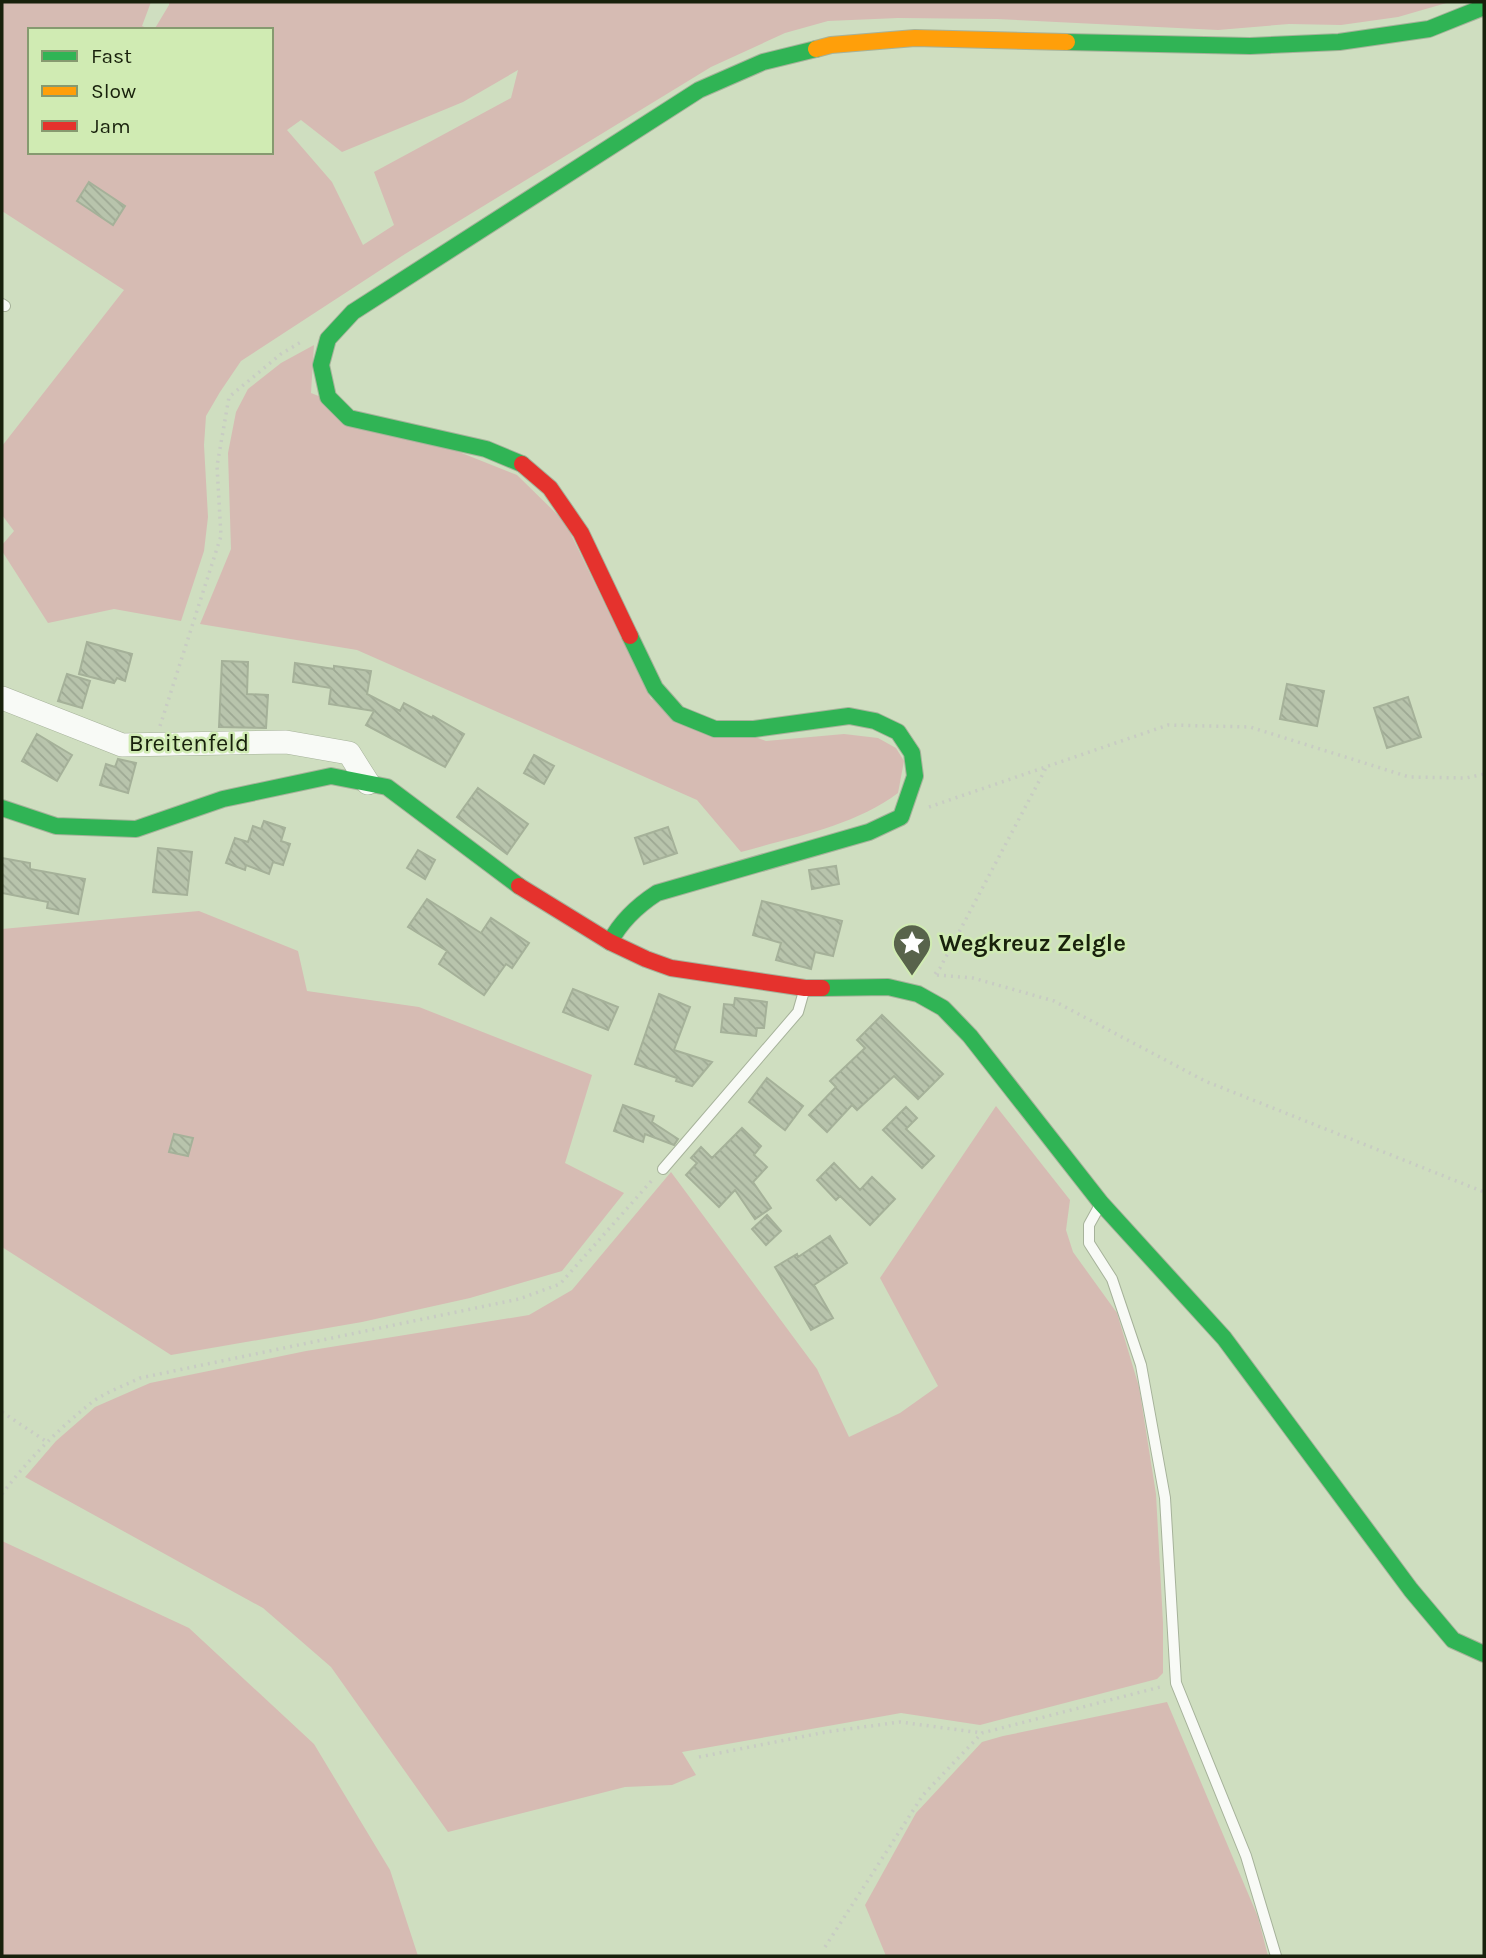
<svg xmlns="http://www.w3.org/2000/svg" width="1486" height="1958" font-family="Karla,sans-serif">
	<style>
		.green { fill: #d6bbb3; fill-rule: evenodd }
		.building { fill: url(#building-back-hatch); stroke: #a5b199; stroke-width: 2 }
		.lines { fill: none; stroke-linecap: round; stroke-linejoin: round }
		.lane-casing { stroke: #a6b29a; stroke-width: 12 }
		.street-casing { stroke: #a6b29a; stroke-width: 24 }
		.fast-casing { stroke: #a6b29a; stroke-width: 18 }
		.slow-casing { stroke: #a6b29a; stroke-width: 18 }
		.jam-casing { stroke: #a6b29a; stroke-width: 18 }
		.path { stroke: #c8ccc3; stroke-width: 3.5; stroke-dasharray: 2 5; stroke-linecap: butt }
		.lane { stroke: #f8faf6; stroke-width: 10 }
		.street { stroke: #f8faf6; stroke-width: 23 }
		.fast { stroke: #30b455; stroke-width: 16 }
		.slow { stroke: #ff9f0a; stroke-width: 16 }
		.jam { stroke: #e5322d; stroke-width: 16 }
		.labels { text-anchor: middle; stroke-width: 5; stroke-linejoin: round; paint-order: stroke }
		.street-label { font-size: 24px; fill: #18210c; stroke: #d0ebb3 }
		.poi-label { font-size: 24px; font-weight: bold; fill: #18210c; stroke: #d0ebb3; text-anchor: start }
	</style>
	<defs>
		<pattern id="building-back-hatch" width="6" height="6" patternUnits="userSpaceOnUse" patternTransform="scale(1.75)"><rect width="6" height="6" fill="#b8c4ac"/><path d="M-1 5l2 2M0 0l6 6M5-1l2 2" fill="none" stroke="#9da893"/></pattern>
	</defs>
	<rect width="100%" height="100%" fill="#cfdec0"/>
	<path class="green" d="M2,2H151L142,26L152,30H30V152H271V30H154L169,5V2H1450L1398,17L1341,25L1289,24L1218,30L997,19L898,18L828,21L785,33L711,67L405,254L241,361L220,392L206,416L204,445L208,517L204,551L181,621L114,609L48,623L2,551V545L14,531L2,515V446L124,290L2,211ZM518,70L511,98L374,172L394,225L363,245L332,182L287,130L301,120L342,152L463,102Z
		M314,345L311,393L517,475L565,522L651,699L766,741L844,734L878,738L896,748L904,761L898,793C854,826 793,837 741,852L697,800L357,650L200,624L231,549L228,453L236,412L248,389L281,363Z
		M199,911L298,951L307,991L419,1007L592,1075L565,1163L624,1193L562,1271L470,1298L362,1322L171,1355L2,1247V929Z
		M996,1106L1070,1200L1066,1230L1073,1252L1117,1313L1139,1387L1156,1494L1163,1623V1673L1157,1679L980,1725L901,1713L682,1752L696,1775L672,1785L625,1787L448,1832L331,1667L263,1608L25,1477L56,1441L95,1407L150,1383L306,1351L529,1315L572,1290L671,1172L817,1369L849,1437L900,1413L938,1386L880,1278Z
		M2,1541L189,1628L314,1744L390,1870L418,1956H2Z
		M1167,1702L1258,1917L1268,1956H886L865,1905L916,1813L982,1742L1003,1736Z"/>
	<path class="building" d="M89,182L125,206L113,225L77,201Z
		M87,642L132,654L125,681L117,678L114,683L79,674Z
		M222,661L248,662L247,694L268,695L266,728L219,727Z
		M295,663L334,669V666L371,671L367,694L400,711L404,703L432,718L433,716L464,734L445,767L366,725L374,711L329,704L331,688L293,682Z
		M67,674L90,681L82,708L58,701Z
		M1287,684L1324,691L1317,726L1280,719Z
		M1408,697L1421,737L1387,748L1374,708Z
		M37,734L72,755L57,781L22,761Z
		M534,755L554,766L544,784L524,773Z
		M118,759L136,763L128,793L100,785L106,764L115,767Z
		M478,788L528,824L507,854L457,817Z
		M264,821L285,828L281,841L290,844L283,865L273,862L269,874L246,865L245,870L226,863L235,838L248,842L253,826L261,829Z
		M668,827L677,853L644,864L635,838Z
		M158,848L192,852L187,895L153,892Z
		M418,850L435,860L425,879L407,868Z
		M2,858L30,863V869L85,879L78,914L47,908L48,902L2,893Z
		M836,866L839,884L812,889L809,870Z
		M427,899L481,933L491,918L529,943L512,968L506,964L484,995L439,964L447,951L408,927Z
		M762,901L842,921L833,956L815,952L811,969L776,960L781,943L753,935Z
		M573,989L618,1007L608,1030L563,1012Z
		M659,994L690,1007L674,1050L712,1062L692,1086L676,1081L677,1078L635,1064Z
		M735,998L767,1002L764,1028H757L756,1036L721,1032L724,1004L734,1005Z
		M882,1015L943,1074L918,1099L894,1076L857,1110L852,1105L827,1132L809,1115L836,1087L830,1081L865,1048L857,1040Z
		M767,1078L803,1106L785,1130L749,1102Z
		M623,1105L654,1116L652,1122L678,1139L674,1145L645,1134L643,1142L614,1131Z
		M906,1107L917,1118L906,1129L934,1156L922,1168L883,1130Z
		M742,1128L761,1146L754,1155L767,1167L753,1182L771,1208L755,1219L735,1190L719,1207L686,1175L697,1163L691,1158L701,1147L712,1158Z
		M174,1134L193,1138L188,1156L169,1152Z
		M834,1163L860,1190L872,1177L895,1199L870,1225L840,1196L836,1200L817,1180Z
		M767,1215L781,1231L766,1245L752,1229Z
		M830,1236L847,1263L814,1285L833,1318L811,1330L775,1267L797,1254L798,1257Z"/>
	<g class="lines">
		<g class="lane-casing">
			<path id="lane" d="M2,304L5,306
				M663,1169L798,1012L804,991
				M1100,1205L1089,1225V1243L1112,1279L1141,1365L1165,1498L1176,1683L1246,1856L1276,1956"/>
		</g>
		<g class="street-casing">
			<path id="street" d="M2,698L122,745L286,742L349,753L368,783"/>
		</g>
		<g class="fast-casing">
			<path id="fast" d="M1067,42L1250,46L1339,42L1429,29L1484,7
				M522,464L486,449L349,418L328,397L321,365L328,339L353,312L699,90L763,62L816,49
				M2,808L56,826L136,829L223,799L331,776L387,787L519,886
				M610,942C621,921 637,906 657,893L869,832L901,817L915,776L912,753L898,732L875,721L849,716L754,729H715L678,714L655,688L630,636
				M822,988L888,987L918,994L943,1008L970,1036L1101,1203L1224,1338L1411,1590L1453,1640L1484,1654"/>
		</g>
		<g class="slow-casing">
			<path id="slow" d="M816,49L831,45L915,38L1067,42"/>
		</g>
		<g class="jam-casing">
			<path id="jam" d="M522,464L550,488L581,533L630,636
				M519,886L610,942L646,959L671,968L805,988H822"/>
		</g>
		<path class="path" d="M160,726L221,536L217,466L229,397L281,354L301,342
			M929,807L1168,725L1250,727L1409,777L1466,778L1484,774
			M935,974L940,968L1046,768
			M937,975L973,978L1054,1001L1205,1081L1484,1192
			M2,1412L47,1442
			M2,1494C27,1461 58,1429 91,1403C105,1392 124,1386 140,1378L519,1299L560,1284L654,1178
			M699,1757L826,1732L900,1722L982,1733
			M825,1947L923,1795L982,1733L1164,1686"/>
		<use href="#lane" class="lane"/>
		<use href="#street" class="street"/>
		<use href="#fast" class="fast"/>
		<use href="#slow" class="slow"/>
		<use href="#jam" class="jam"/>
	</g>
	<defs>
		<g id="sight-pin" transform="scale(2.0125)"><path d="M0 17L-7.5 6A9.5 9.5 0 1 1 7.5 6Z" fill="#58634b" stroke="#d0ebb3"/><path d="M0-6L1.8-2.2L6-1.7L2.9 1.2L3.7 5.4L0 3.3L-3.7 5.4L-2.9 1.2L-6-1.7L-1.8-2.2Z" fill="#fff"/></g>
	</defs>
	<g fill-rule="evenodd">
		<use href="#sight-pin" x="912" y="943"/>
	</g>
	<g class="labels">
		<g class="street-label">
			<text x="189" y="751">Breitenfeld</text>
		</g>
		<g class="poi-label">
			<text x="939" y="951">Wegkreuz Zelgle</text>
		</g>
	</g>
	<rect width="1486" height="1958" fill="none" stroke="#18210c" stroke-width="7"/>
	<rect x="28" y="28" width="245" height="126" fill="#d0ebb3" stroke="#869a70" stroke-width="2"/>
	<rect x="42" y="51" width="35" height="10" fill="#30b455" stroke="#869a70" stroke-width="2"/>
	<text x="91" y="63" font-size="21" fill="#18210c">Fast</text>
	<rect x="42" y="86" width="35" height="10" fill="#ff9f0a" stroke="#869a70" stroke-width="2"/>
	<text x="91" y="98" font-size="21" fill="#18210c">Slow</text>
	<rect x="42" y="121" width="35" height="10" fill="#e5322d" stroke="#869a70" stroke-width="2"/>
	<text x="91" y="133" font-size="21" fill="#18210c">Jam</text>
</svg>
